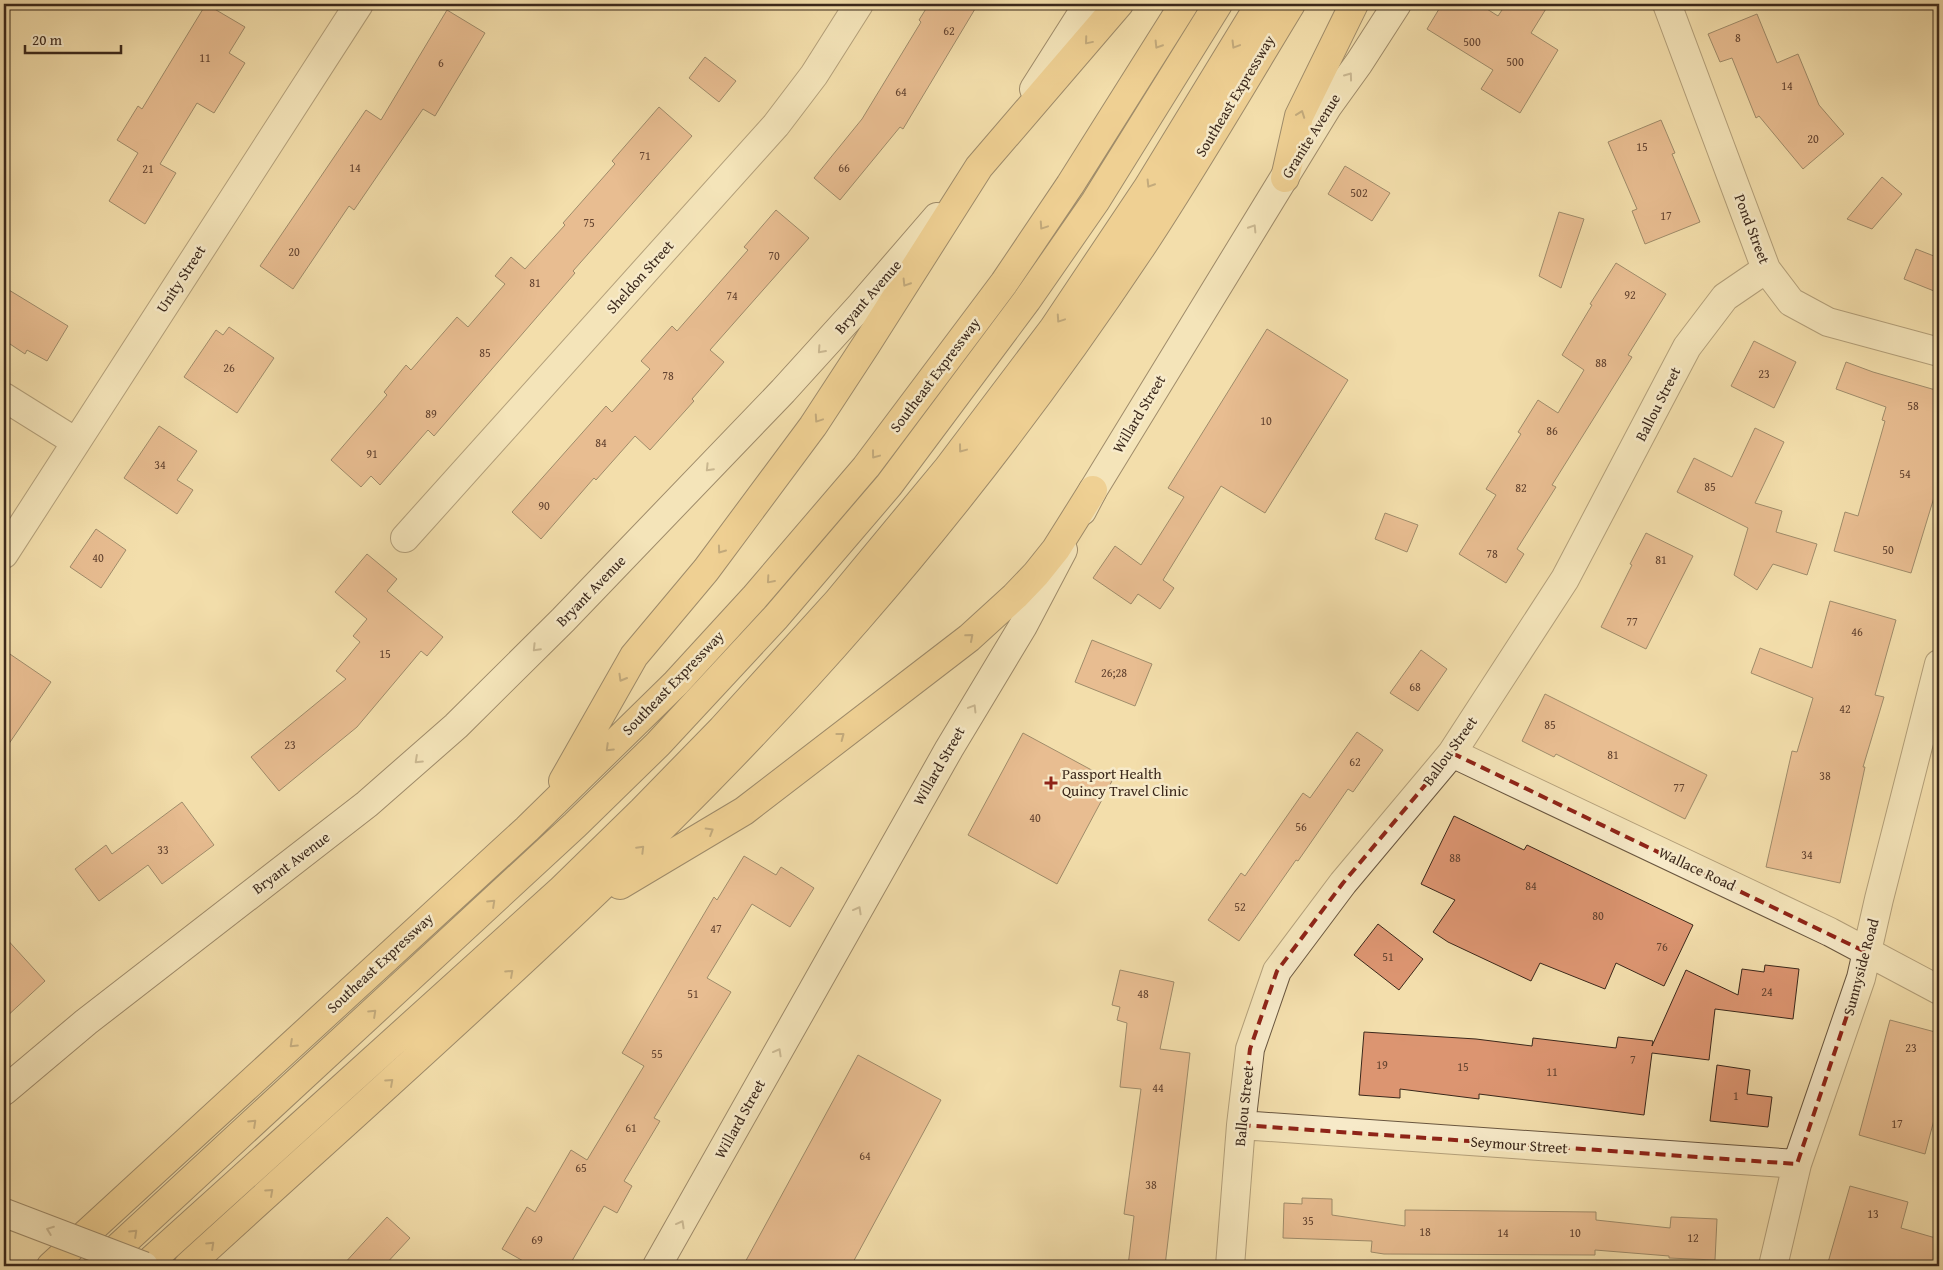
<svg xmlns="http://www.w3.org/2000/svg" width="1943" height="1270" font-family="'Gentium Book Plus',serif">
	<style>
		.building { fill: #dc9571; stroke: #3b281b }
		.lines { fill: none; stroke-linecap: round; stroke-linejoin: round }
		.minor-casing { stroke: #69563f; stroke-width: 30 }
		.secondary-casing { stroke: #3b281b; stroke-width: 30 }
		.motorway-casing { stroke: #3b281b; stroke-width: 30 }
		.minor { stroke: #f7eac9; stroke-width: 28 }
		.secondary { stroke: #f7eac9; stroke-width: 28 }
		.motorway { stroke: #eabf76; stroke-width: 28 }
		.secondary-bridge-casing { stroke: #3b281b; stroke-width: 30; stroke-linecap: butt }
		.secondary-bridge { stroke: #f7eac9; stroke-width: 28 }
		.oneway { stroke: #8a6c44 }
		.oneway2 { stroke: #998972 }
		.marked { fill: none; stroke: #8f2418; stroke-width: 4; stroke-dasharray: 10 6; stroke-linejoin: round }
		.poi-dot { fill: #8f2418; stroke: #f7eac9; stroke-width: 2 }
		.labels { text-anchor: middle; stroke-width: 5; stroke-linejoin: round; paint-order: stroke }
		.number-label { font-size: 12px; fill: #634330 }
		.street-label { font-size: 15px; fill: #3b281b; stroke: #f7eac9 }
		.poi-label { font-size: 15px; fill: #3b281b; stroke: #f7eac9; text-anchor: start }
	</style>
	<rect width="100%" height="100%" fill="#f3deac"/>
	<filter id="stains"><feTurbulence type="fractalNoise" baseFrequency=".004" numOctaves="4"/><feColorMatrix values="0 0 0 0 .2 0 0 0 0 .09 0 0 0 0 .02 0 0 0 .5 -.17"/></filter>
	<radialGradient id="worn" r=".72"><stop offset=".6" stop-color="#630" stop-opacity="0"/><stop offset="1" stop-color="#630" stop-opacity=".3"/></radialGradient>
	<path class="building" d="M206,4L245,27L229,53L245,63L214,113L197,103L160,164L176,173L145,224L109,201L138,153L117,140L138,106L142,109Z
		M929,4H978L903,129L900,127L840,200L814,178L862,119L921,22L919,20Z
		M1442,4H1479L1498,16L1506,4H1549L1531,33L1558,50L1520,113L1481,89L1493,70L1427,29Z
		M447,10L485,33L435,116L423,109L354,210L349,206L293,289L260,266L366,110L381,120Z
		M1757,14L1777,63L1798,54L1819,105L1844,134L1803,169L1759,116L1756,118L1732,58L1720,62L1708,34Z
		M705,57L736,81L719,102L689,78Z
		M659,107L692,136L573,271L575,273L434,436L428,430L380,485L371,476L361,487L331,460L387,395L384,392L406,365L411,370L457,317L468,327L505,284L495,276L511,257L525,269L565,225L563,223L615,164L612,161Z
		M1661,120L1675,153L1672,154L1700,222L1645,244L1632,211L1637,209L1608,142Z
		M1345,166L1390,193L1372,221L1328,194Z
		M1882,177L1902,194L1872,229L1847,219Z
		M776,210L809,238L710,350L724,362L692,399L694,401L650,450L635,436L596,480L594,478L541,539L512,512L606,406L612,412L650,369L641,361L672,326L677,331L748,250L744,247Z
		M1559,212L1584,219L1561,288L1539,276Z
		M1916,249L1939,258V293L1904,279Z
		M1616,263L1666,294L1628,355L1632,357L1552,485L1556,487L1517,549L1524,554L1506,583L1459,554L1496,495L1486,489L1521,434L1518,432L1538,400L1558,413L1584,370L1562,355L1592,305L1590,304Z
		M4,287L68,326L47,361L27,350L25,354L4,340Z
		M229,327L274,358L237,413L184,377L216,330L223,335Z
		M1267,329L1348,380L1265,513L1221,486L1163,580L1174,588L1160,609L1138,594L1131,604L1093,578L1115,546L1141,565L1184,497L1168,488Z
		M1754,341L1796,362L1774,408L1731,386Z
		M1846,362L1873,372L1939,391V481L1911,573L1834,551L1845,512L1858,516L1885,421L1882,420L1886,407L1836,389Z
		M159,426L197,451L177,480L193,490L177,514L124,478Z
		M1755,428L1784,442L1755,503L1782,511L1776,532L1817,544L1807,575L1773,564L1757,590L1734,575L1748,528L1677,492L1694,458L1732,477Z
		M1385,513L1418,525L1407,552L1375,539Z
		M96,529L126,550L101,588L70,567Z
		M1646,533L1693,556L1646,649L1601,627L1632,565L1630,564Z
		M367,554L397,579L387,591L443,637L427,656L421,651L357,727L279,791L251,757L346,679L336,671L360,642L353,636L367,619L335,592Z
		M1830,601L1896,620L1875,695L1884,697L1863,767H1865L1840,883L1766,867L1792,751L1797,752L1813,698L1751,673L1760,648L1812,668Z
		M1092,640L1152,664L1135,706L1075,682Z
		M4,650L51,682L4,751Z
		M1421,650L1447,669L1418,711L1390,693Z
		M1545,694L1707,775L1685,819L1556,754L1554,757L1522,741Z
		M1357,732L1383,750L1353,792L1348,789L1298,861L1296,860L1239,941L1208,920L1241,873L1245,876L1303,793L1310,798Z
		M1023,733L1112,781L1057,884L968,835Z
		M182,802L214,845L162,884L148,865L99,901L75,869L106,845L112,854Z
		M1454,816L1524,850L1527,845L1693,925L1664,986L1616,963L1605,989L1540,963L1531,981L1448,942L1433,932L1455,900L1421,884Z
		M744,856L776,875L781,867L814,888L790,927L752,904L707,978L731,992L654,1118L660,1121L624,1181L632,1186L617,1213L604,1206L569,1266H532L502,1249L527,1207L535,1212L571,1150L587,1160L644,1066L622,1053L714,897L717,900Z
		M1378,924L1423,959L1399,990L1354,955Z
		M4,936L45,981L4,1019Z
		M1765,965L1799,969L1793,1019L1715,1009L1709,1060L1652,1053L1644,1115L1479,1094V1099L1400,1089V1098L1359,1095L1364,1032L1476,1039L1532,1046L1533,1038L1616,1048L1618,1037L1653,1041L1652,1046L1686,970L1738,995L1742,969L1764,972Z
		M1120,970L1174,982L1160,1049L1190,1053L1165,1266H1128L1134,1216L1124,1214L1141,1089L1120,1087L1127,1023L1117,1020L1120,1007L1112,1005Z
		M1890,1020L1939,1033V1101L1925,1154L1859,1135Z
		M858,1055L941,1100L851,1266H743Z
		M1717,1065L1750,1070L1747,1094L1772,1097L1768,1127L1710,1121Z
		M1850,1186L1908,1202L1901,1228L1939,1239V1266H1827Z
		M1302,1198L1332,1199V1215L1405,1226V1210L1596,1212V1220L1670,1228L1671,1217L1717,1219L1715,1260L1669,1258V1256L1595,1250V1255L1384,1254L1371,1252L1372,1241L1283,1238L1284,1203L1302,1204Z
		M387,1217L410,1238L384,1266H342Z"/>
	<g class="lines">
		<g class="minor-casing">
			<path id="minor" d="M1667,4L1766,269L1791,302L1828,322L1939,352
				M4,397L76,442
				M405,538L776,125L814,75L859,4
				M4,554L359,4
				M1452,753L1830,932L1939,990
				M1241,1125L1797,1164
				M1230,1266L1241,1125L1250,1049L1277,971L1343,883L1452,753L1565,579L1687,347L1725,297L1766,269
				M1773,1266L1797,1164L1861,978L1879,899L1939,664"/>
		</g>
		<g class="secondary-casing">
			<path id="secondary" d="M1034,89L1088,4
				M1082,511L1093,490L1328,106L1359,63L1397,4
				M4,1091L86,1022L367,804L456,726L563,620L783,391L861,305L937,217
				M657,1266L949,749L1023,626L1063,550"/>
		</g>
		<g class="motorway-casing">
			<path id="motorway" d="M1285,178L1299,116L1354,4
				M563,781L634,656L706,570L813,426L866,345L979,167L1119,4
				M620,885L744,811L969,638L1015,596L1036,574L1056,549L1093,490
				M51,1266L527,829L676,683L754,598L866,467L1004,283L1070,185L1184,4
				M98,1266L575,825L658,744L776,617L889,485L1027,300L1095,202L1218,4
				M145,1266L560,891L642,811L722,729L838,601L948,468L1053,329L1148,187L1260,4
				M188,1266C417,1056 654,854 858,619C960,502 1054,378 1140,249C1193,169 1241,86 1291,4"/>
		</g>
		<use href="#minor" class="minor"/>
		<use href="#secondary" class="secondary"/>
		<use href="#motorway" class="motorway"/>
		<g class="secondary-bridge-casing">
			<path id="secondary-bridge" d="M5,1213L144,1266"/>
		</g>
		<use href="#secondary-bridge" class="secondary-bridge"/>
	</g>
	<defs><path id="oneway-chevron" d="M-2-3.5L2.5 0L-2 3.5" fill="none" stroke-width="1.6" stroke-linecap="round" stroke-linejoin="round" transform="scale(1.25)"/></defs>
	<g class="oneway">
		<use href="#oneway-chevron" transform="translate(1088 41) rotate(130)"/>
		<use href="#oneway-chevron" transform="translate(1158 45) rotate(122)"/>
		<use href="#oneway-chevron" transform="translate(1235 45) rotate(121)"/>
		<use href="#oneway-chevron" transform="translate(1301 114) rotate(-70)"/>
		<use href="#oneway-chevron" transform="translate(1150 184) rotate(122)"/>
		<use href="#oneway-chevron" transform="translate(1043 226) rotate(124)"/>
		<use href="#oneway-chevron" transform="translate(906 283) rotate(122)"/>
		<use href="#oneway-chevron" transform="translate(1060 319) rotate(124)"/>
		<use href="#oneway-chevron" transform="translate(818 419) rotate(124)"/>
		<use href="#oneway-chevron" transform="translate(962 449) rotate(127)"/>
		<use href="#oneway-chevron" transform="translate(875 455) rotate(127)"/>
		<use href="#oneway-chevron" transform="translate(721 550) rotate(126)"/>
		<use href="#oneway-chevron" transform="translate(770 580) rotate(131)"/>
		<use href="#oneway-chevron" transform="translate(970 637) rotate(-41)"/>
		<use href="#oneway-chevron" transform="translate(622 678) rotate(120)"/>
		<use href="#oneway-chevron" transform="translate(841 736) rotate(-37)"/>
		<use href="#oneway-chevron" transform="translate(609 748) rotate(136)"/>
		<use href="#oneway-chevron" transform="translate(710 831) rotate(-31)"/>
		<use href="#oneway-chevron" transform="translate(641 849) rotate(-45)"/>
		<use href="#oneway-chevron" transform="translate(492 903) rotate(-43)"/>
		<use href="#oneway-chevron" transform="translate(510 973) rotate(-42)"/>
		<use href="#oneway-chevron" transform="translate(373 1013) rotate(-43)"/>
		<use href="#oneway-chevron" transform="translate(293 1044) rotate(137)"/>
		<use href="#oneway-chevron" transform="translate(390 1082) rotate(-42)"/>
		<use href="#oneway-chevron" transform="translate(253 1123) rotate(-43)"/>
		<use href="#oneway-chevron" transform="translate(270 1192) rotate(-42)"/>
		<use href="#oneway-chevron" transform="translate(134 1233) rotate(-43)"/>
		<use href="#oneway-chevron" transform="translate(211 1245) rotate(-43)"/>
	</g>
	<g class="oneway2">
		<use href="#oneway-chevron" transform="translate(1349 76) rotate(-54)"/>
		<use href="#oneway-chevron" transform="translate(1253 228) rotate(-58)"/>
		<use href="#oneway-chevron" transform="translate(821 350) rotate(132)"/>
		<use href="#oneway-chevron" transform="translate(709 468) rotate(134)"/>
		<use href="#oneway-chevron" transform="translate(536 648) rotate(134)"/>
		<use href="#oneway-chevron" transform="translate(973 708) rotate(-59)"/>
		<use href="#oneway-chevron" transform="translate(418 760) rotate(137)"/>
		<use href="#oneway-chevron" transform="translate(858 910) rotate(-61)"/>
		<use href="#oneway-chevron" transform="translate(778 1052) rotate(-61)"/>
		<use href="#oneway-chevron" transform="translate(681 1224) rotate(-61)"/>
		<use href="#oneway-chevron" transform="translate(50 1230) rotate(-159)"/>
	</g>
	<path d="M0 0H1943V1270H0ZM1452,753L1868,953L1797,1164L1241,1125L1250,1049L1277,971L1343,883Z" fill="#f3deac" fill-opacity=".55" fill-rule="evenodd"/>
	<path class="marked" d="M1452,753L1868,953L1797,1164L1241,1125L1250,1049L1277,971L1343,883Z"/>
	<path class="poi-dot" d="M1048.5 775.5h5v5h5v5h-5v5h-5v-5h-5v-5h5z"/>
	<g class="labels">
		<g class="number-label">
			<text x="949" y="35">62</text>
			<text x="1738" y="42">8</text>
			<text x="1472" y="46">500</text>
			<text x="205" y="62">11</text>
			<text x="1515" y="66">500</text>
			<text x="441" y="67">6</text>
			<text x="1787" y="90">14</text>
			<text x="901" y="96">64</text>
			<text x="1813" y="143">20</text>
			<text x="1642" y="151">15</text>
			<text x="645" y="160">71</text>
			<text x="355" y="172">14</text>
			<text x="844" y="172">66</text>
			<text x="148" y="173">21</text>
			<text x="1359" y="197">502</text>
			<text x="1666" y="220">17</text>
			<text x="589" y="227">75</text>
			<text x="294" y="256">20</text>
			<text x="774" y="260">70</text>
			<text x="535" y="287">81</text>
			<text x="1630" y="299">92</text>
			<text x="732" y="300">74</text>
			<text x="485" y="357">85</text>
			<text x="1601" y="367">88</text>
			<text x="229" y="372">26</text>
			<text x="1764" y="378">23</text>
			<text x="668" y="380">78</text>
			<text x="1913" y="410">58</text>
			<text x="431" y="418">89</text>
			<text x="1266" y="425">10</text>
			<text x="1552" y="435">86</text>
			<text x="601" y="447">84</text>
			<text x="372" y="458">91</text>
			<text x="160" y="469">34</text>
			<text x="1905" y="478">54</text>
			<text x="1710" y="491">85</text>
			<text x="1521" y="492">82</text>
			<text x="544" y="510">90</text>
			<text x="1888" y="554">50</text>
			<text x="1492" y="558">78</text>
			<text x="98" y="562">40</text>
			<text x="1661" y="564">81</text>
			<text x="1632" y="626">77</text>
			<text x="1857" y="636">46</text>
			<text x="385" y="658">15</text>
			<text x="1114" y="677">26;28</text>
			<text x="1415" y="691">68</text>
			<text x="1845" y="713">42</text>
			<text x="1550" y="729">85</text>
			<text x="290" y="749">23</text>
			<text x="1613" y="759">81</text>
			<text x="1355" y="766">62</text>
			<text x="1825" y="780">38</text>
			<text x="1679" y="792">77</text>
			<text x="1035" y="822">40</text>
			<text x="1301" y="831">56</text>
			<text x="163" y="854">33</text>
			<text x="1807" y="859">34</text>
			<text x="1455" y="862">88</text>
			<text x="1531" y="890">84</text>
			<text x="1240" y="911">52</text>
			<text x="1598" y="920">80</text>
			<text x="716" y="933">47</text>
			<text x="1662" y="951">76</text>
			<text x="1388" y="961">51</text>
			<text x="1767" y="996">24</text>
			<text x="693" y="998">51</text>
			<text x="1143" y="998">48</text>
			<text x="1911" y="1052">23</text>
			<text x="657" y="1058">55</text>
			<text x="1633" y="1064">7</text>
			<text x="1382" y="1069">19</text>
			<text x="1463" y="1071">15</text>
			<text x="1552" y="1076">11</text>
			<text x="1158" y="1092">44</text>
			<text x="1736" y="1100">1</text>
			<text x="1897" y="1128">17</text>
			<text x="631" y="1132">61</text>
			<text x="865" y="1160">64</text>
			<text x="581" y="1172">65</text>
			<text x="1151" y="1189">38</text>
			<text x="1873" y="1218">13</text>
			<text x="1308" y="1225">35</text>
			<text x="1425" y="1236">18</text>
			<text x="1503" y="1237">14</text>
			<text x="1575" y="1237">10</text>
			<text x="1693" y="1242">12</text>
			<text x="537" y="1244">69</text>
		</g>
		<g class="street-label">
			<text transform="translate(1235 96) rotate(-59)" y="5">Southeast Expressway</text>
			<text transform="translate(1311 136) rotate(-58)" y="5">Granite Avenue</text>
			<text transform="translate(1752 229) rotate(69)" y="5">Pond Street</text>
			<text transform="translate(640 277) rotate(-48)" y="5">Sheldon Street</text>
			<text transform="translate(181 279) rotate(-57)" y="5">Unity Street</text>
			<text transform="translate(868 297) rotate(-49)" y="5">Bryant Avenue</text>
			<text transform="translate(935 375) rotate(-53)" y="5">Southeast Expressway</text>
			<text transform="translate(1658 404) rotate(-63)" y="5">Ballou Street</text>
			<text transform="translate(1139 414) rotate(-59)" y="5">Willard Street</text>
			<text transform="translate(591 591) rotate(-46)" y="5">Bryant Avenue</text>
			<text transform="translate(673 683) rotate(-46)" y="5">Southeast Expressway</text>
			<text transform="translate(1450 751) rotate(-54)" y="5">Ballou Street</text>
			<text transform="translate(939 766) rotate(-60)" y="5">Willard Street</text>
			<text transform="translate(291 863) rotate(-37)" y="5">Bryant Avenue</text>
			<text transform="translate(1697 869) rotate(25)" y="5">Wallace Road</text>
			<text transform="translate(380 963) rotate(-43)" y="5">Southeast Expressway</text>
			<text transform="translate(1861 967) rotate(-75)" y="5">Sunnyside Road</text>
			<text transform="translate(1244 1106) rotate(-84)" y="5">Ballou Street</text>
			<text transform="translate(740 1119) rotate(-61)" y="5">Willard Street</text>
			<text transform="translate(1519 1145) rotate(4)" y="5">Seymour Street</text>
		</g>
		<g class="poi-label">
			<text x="1062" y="779">Passport Health<tspan x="1062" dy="17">Quincy Travel Clinic</tspan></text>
		</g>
	</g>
	<rect width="1943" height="1270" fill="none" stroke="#f3deac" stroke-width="20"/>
	<rect x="5" y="5" width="1933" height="1260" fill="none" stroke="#3b281b" stroke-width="2.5"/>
	<rect x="10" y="10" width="1923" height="1250" fill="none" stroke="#3b281b"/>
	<path d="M25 45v8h96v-8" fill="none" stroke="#3b281b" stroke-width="2.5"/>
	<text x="32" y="45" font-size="15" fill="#3b281b" stroke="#f7eac9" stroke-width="4" paint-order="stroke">20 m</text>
	<rect width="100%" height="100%" filter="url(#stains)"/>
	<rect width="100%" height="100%" fill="url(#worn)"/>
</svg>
